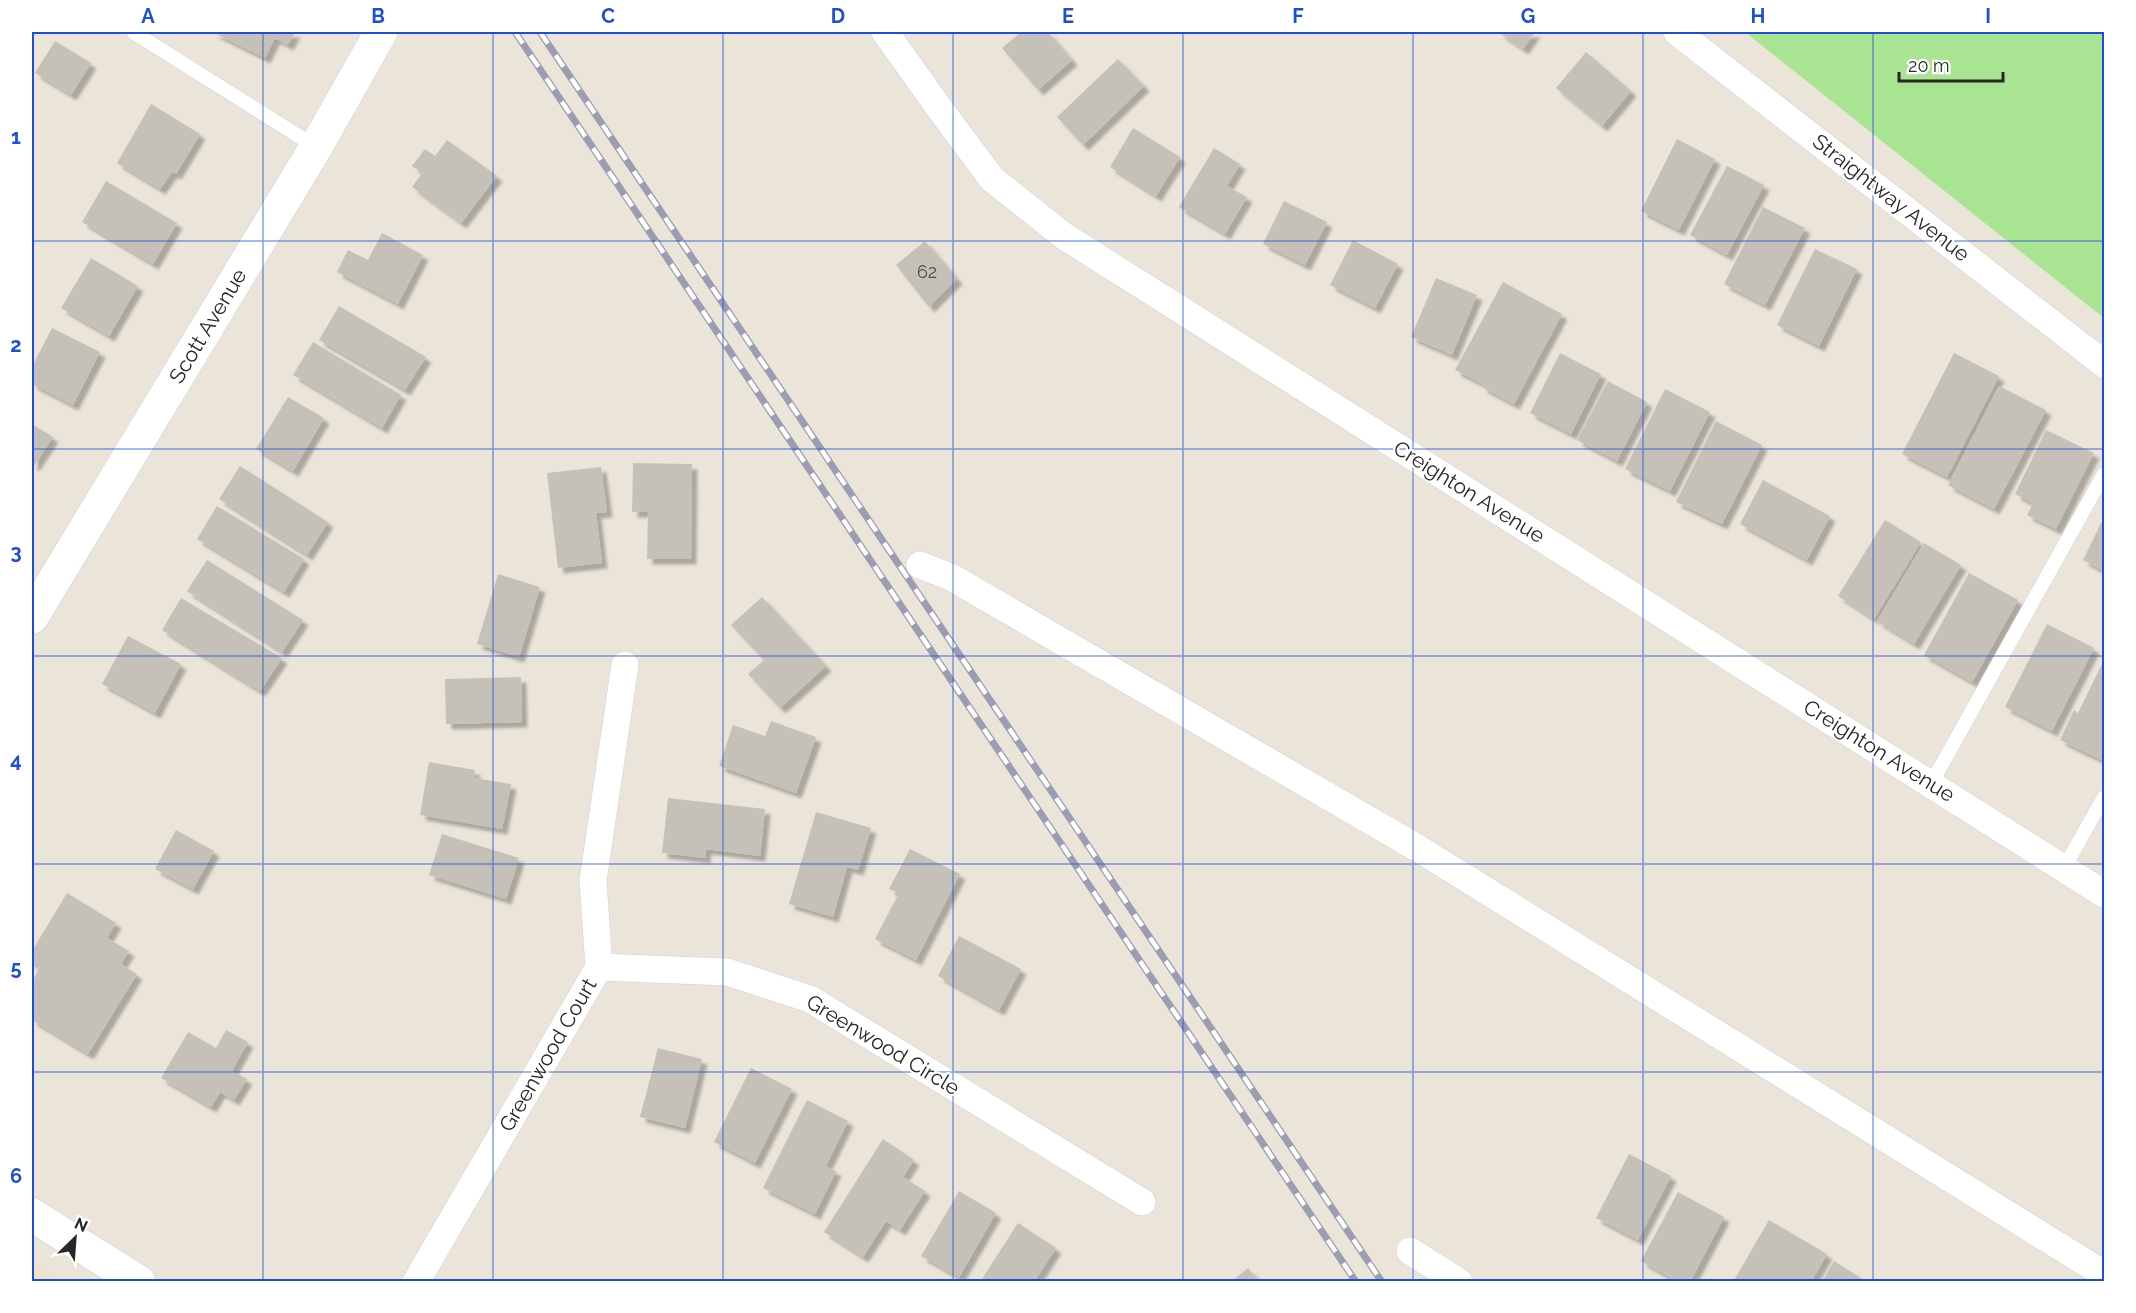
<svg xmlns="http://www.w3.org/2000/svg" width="2136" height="1313" font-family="Raleway,sans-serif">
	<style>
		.education { fill: #eee3c6 }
		.green { fill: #a9e492 }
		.building { fill: #c6c1b8; filter: url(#shadow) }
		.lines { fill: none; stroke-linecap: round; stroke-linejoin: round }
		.service-casing { stroke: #cdd0e2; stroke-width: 15 }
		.minor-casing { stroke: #cdd0e2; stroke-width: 28 }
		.tertiary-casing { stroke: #cdd0e2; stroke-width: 34 }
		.service { stroke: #fff; stroke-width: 14 }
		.minor { stroke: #fff; stroke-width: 27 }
		.tertiary { stroke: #fff; stroke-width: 33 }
		.rail-casing { stroke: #9b9db3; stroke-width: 7 }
		.rail { stroke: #fff; stroke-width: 4.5; stroke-dasharray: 14; stroke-linecap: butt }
		.grid { fill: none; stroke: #1d4ed8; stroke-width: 1.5; stroke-opacity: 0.55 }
		.labels { text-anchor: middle; stroke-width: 4.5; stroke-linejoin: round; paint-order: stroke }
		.number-label { font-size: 18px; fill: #4f4e4b }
		.street-label { font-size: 21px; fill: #272727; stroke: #fff }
		.neatline { fill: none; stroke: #1d4ed8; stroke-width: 2 }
		.grid-label { font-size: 20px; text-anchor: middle; font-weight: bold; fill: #1d4ed8 }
	</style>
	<defs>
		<filter id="shadow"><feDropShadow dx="5.5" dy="5.5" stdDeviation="1.5" flood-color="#0004"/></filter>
	</defs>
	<rect width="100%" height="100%" fill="#ebe4d8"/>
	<path class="education" d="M32,1263L62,1281H32Z"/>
	<path class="green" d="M1745,32H2104V318Z"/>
	<path class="building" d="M212,32H295L288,45L275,38L265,58Z
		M1021,32H1048L1072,60L1038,90L1002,48Z
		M1498,32H1535L1523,49Z
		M55,41L91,63L71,95L35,73Z
		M1586,52L1631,91L1602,126L1556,88Z
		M1118,59L1144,86L1083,145L1057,117Z
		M151,104L200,134L176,174L172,172L160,189L117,163Z
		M1133,128L1180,157L1156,196L1110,167Z
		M1677,139L1715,159L1679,230L1641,211Z
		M447,140L497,176L461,223L412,187L422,173L412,166L425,149L435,156Z
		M1214,148L1240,164L1227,186L1247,197L1225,234L1179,207Z
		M1727,166L1764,185L1727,255L1690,235Z
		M106,181L177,223L153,264L82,222Z
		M1284,201L1327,222L1305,265L1263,244Z
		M1763,207L1805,228L1765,305L1724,284Z
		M382,233L423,255L398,304L337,272L348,250L368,260Z
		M1353,240L1398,264L1375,308L1330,285Z
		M925,241L957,279L929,307L896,265Z
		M1815,249L1857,269L1819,346L1777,325Z
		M91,258L138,286L109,336L61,308Z
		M1436,278L1477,295L1452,355L1411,337Z
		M1503,282L1562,314L1514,404L1482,387L1483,384L1455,370Z
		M339,306L426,357L405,390L319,340Z
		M52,328L100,352L73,405L32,384V367Z
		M313,342L401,395L382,428L293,375Z
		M1560,353L1601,374L1571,434L1530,413Z
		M1954,353L1999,376L1947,477L1902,454Z
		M1608,381L1647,402L1617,461L1577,440Z
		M1999,386L2046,410L1994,509L1948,485Z
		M1665,389L1710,412L1670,491L1625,469Z
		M288,397L324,418L293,471L256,449Z
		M1716,421L1762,445L1722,524L1676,502Z
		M32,424L53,437L34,466L32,464Z
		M2046,430L2094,453L2056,529L2027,515L2033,503L2015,494Z
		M633,463L692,464L691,559H647L648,512H632Z
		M240,466L328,522L307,555L219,499Z
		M601,467L607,512L596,513L602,563L558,568L547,473Z
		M1763,480L1830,516L1807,560L1740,524Z
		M217,506L304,559L284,592L197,539Z
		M2104,517V571L2083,560Z
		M1885,520L1921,542L1874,619L1838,596Z
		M1924,543L1961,565L1914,644L1877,621Z
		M207,560L303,620L282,652L187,591Z
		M1969,573L2018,600L1972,682L1924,655Z
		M498,574L540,587L519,657L477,644Z
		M762,597L826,666L780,708L748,674L764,660L731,625Z
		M181,598L282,658L260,691L162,630Z
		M2047,624L2094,648L2052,731L2005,707Z
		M128,636L181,664L155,713L102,684Z
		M2102,664L2104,665V761L2060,740L2074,710L2078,713Z
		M521,677L522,722L446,724L445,679Z
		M771,721L816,737L796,793L719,766L733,725L765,736Z
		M429,762L475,770L474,778L511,784L502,829L420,815Z
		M668,798L765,809L760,856L706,849L705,858L662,853Z
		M816,812L871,828L858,870L847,867L833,917L789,904Z
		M176,830L214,851L193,889L155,869Z
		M442,834L519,858L506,899L429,875Z
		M910,849L960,874L916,960L875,939L899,893L889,889Z
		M67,893L116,923L107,938L129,951L121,964L137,974L88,1054L32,1020V979L33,977L34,978L39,970L32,965V951Z
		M959,936L1021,969L999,1010L938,976Z
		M226,1030L248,1042L232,1071L247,1079L234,1100L220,1092L211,1107L161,1078L188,1032L216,1048Z
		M658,1048L702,1059L685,1128L640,1117Z
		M751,1068L792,1089L755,1163L714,1142Z
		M807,1100L848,1121L826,1166L836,1171L815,1214L763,1188Z
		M883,1139L914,1160L903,1177L925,1191L900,1230L886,1221L863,1257L824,1232Z
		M1629,1154L1671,1176L1638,1240L1596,1218Z
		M959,1191L996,1213L959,1277L921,1256Z
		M1678,1192L1724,1217L1690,1282H1679L1641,1261Z
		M1769,1220L1827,1254L1811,1282H1733Z
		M1018,1223L1056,1248L1034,1282H980Z
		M1834,1261L1867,1282H1822Z
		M1248,1268L1259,1282H1231Z"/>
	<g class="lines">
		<g class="service-casing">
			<path id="service" d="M133,32L316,147
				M1931,784L2104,474
				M2064,868L2104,797"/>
		</g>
		<g class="minor-casing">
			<path id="minor" d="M885,32L940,109L992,179L1064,236L2104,894
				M1677,32L2104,364
				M920,565L951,577L1419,849L2104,1274
				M599,967L727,972L810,999L1142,1202
				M1410,1251L1459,1282
				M416,1282L599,967L593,881L625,665"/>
		</g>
		<g class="tertiary-casing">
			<path id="tertiary" d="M32,617L316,147L381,32
				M32,1215L139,1282"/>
		</g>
		<use href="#service" class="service"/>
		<use href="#minor" class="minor"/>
		<use href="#tertiary" class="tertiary"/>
		<g class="rail-casing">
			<path id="rail" d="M515,32L1356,1282
				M540,32L1382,1282"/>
		</g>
		<use href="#rail" class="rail"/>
	</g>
	<path class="grid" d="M263,32V1282M493,32V1282M723,32V1282M953,32V1282M1183,32V1282M1413,32V1282M1643,32V1282M1873,32V1282M32,241H2104M32,449H2104M32,656H2104M32,864H2104M32,1072H2104"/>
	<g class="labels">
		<g class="number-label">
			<text x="927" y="278">62</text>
		</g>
		<g class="street-label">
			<text transform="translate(1891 198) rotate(38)" y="7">Straightway Avenue</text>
			<text transform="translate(208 326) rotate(-59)" y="7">Scott Avenue</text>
			<text transform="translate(1469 492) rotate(32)" y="7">Creighton Avenue</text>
			<text transform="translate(1879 751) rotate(32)" y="7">Creighton Avenue</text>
			<text transform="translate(883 1045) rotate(31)" y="7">Greenwood Circle</text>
			<text transform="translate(548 1055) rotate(-60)" y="7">Greenwood Court</text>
		</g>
	</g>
	<rect width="2136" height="1313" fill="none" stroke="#ffffff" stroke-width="66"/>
	<g transform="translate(75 1238) rotate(25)" stroke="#ffffff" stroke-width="4.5" paint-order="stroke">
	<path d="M0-4.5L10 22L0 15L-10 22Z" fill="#272727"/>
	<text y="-9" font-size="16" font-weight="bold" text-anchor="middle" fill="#272727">N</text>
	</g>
	<path d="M1899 72v9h104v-9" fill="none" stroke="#272727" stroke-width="3"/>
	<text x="1908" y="72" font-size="18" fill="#272727" stroke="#ffffff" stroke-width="4.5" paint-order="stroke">20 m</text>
	<rect x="33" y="33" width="2070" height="1247" class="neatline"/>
	<g class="grid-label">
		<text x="148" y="23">A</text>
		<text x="378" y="23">B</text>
		<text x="608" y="23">C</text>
		<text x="838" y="23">D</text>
		<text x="1068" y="23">E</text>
		<text x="1298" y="23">F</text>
		<text x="1528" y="23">G</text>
		<text x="1758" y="23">H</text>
		<text x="1988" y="23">I</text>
		<text x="16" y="144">1</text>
		<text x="16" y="352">2</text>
		<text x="16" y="559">3</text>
		<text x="16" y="767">4</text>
		<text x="16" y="975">5</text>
		<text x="16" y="1183">6</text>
	</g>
</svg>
